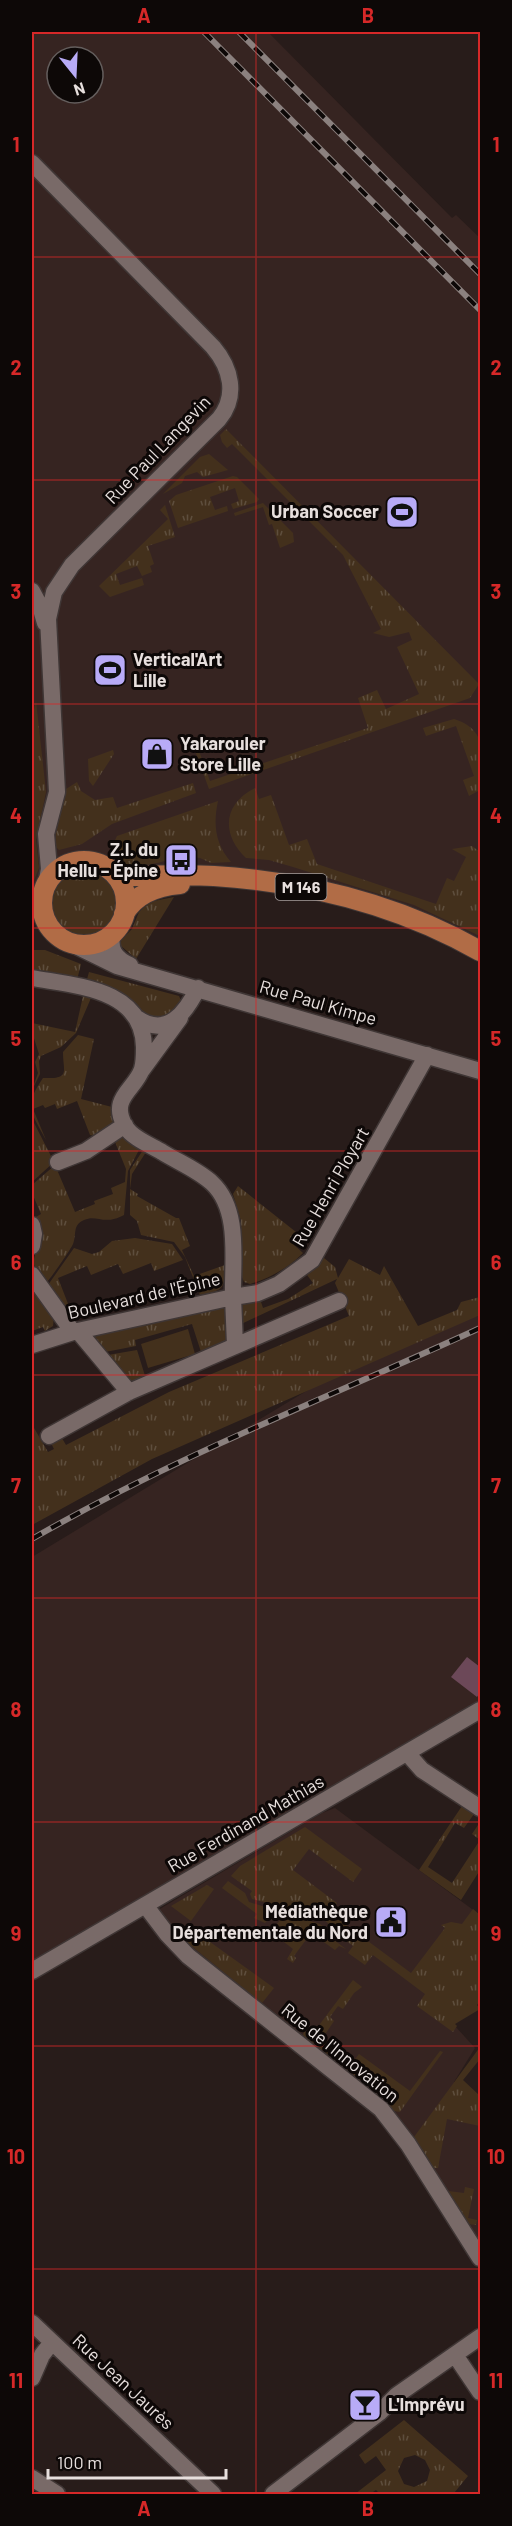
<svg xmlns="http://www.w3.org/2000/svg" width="512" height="2526" font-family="Barlow,sans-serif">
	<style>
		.built { fill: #362421; fill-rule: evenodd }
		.grass { fill: url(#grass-tufts); fill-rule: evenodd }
		.pitch { fill: #43301c }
		.water { fill: #6c4858 }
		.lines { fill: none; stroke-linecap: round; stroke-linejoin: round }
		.minor-casing { stroke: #3f3635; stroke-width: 19 }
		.major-casing { stroke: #3f3635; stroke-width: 22 }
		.minor { stroke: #796a68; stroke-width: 16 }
		.major { stroke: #b16c46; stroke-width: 20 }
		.rail-casing { stroke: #8b817f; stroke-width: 6 }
		.rail { stroke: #0d0807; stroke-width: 4; stroke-dasharray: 11; stroke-linecap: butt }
		.grid { fill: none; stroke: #d62828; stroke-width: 1.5; stroke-opacity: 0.55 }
		.labels { text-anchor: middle; stroke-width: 6; stroke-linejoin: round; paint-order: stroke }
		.shield { fill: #0d0807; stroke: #a69e9d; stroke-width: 1.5 }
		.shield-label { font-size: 16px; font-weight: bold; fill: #e7dfdd }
		.street-label { font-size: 18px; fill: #e7dfdd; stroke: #0d0807 }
		.poi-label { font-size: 18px; font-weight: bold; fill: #e7dfdd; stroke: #0d0807; text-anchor: end }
		.neatline { fill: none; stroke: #d62828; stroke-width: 2 }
		.grid-label { font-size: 20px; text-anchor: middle; font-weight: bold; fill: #d62828 }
	</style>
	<defs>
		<pattern id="grass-tufts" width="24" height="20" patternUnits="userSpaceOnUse" patternTransform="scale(1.5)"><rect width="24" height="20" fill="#43301c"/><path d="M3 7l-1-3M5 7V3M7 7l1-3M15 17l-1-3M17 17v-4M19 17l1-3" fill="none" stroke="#5e4e3d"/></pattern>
	</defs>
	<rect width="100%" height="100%" fill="#281c1a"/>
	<path class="built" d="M32,32H268L452,218L456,215L480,238V959L383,915L278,886L170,880L87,890L32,901ZM57,57H93V93H57Z
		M480,1303V1703L32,1966V1557L361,1358Z
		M335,1808L480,1915V1922L426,1994L475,2048L454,2082L480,2107V2246L413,2142L193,1953L158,1910L322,1813Z"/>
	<path class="grass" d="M226,429L479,684L470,698L209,789L193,745L196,743L210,781L368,728L358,698L377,690L386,709L419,694L397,647L412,640L409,632L389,637L373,633L381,629L343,555L232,444L227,448L222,442L220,435Z
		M209,454L228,470L203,477L197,472L185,476L182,483L163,494L200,457Z
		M233,476L237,477L259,499L257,502L233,509L231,504L239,501L235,488L210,497L215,510L227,506L228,511L178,528L169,501L176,495Z
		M263,503L293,533L294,542L280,548L272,524L269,525L263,507L235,516L234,513Z
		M165,505L175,537L148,546L154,564L150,566L152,572L142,576L137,566L116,574L120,585L142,578L144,585L110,597L99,586L168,519L160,510Z
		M36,701L46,792L36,840L39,868L32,885V718Z
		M454,719C491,731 481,758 480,790L469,796L463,780L474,776L456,726L426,736L423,728Z
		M113,750L114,754L93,786L89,781L88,759Z
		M77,782L81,791L95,800L113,797L117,808L193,783L196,793L112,824L82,844L59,850L55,846C55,827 63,808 66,789Z
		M255,788L259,799L271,795L289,845L307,839L317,864L436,904L447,878L454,881L466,857L452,849L472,846L480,852V936L414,905L293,867L269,860L246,858C221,834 223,804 255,788Z
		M218,801C213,824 215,844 231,862L211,863L200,858L179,855L178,857C159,863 119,876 111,849L117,836Z
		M48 903a35 35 0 1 1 70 0a35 35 0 1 1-70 0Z
		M174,897L136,959L120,945L121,940L132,929L139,912L149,902Z
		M32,950H45L81,964L77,980L32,970Z
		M89,972L179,996L182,1003C177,1013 162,1020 150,1017C131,1011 104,992 86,983Z
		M83,996L91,998L76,1033L61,1047L41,1056L39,1061L40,1074L32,1090L38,1073L35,1062L39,1054L32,1032V1023L75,1032Z
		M78,1035L94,1039L81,1099L112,1107L114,1123L94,1136L90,1135L77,1101L57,1109L55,1104L45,1108L43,1105L33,1109L46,1140C31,1112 23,1107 43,1078C71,1079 63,1072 63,1052Z
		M32,1119L54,1162L32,1182Z
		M119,1135L140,1148L128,1171L124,1215C104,1226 97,1214 84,1220C72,1225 77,1234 73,1244C71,1249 51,1278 47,1282L33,1264C36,1245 45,1237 36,1217L41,1214L32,1193V1185L55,1165L75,1212L95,1204L94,1201L113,1194L111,1188L125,1182L126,1169L113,1137Z
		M143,1150L146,1152L132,1174L130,1189L138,1194L137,1196L176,1218H179L190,1246L182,1250L194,1276L225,1265C225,1288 224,1291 200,1295L185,1257L174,1242L141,1235L137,1221L130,1215V1170Z
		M238,1186L301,1236L294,1245L303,1253C288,1268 270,1278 250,1284L244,1282L242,1277L241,1221L233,1194Z
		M135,1238L172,1244L183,1260L154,1271L151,1263L123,1274L118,1264L91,1275L87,1266L58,1278L72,1314L48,1285L74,1248L92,1254L99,1252L112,1241Z
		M324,1258L335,1267L338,1278L349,1259L380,1275L384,1266L418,1326L457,1310L461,1302L480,1297V1315L152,1459L32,1525V1430L34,1428L48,1452L54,1449L51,1443L60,1435L66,1445L169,1392L349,1316L335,1283L337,1279L237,1326L239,1303L260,1299L263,1308L288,1299L313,1283L307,1275Z
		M32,1286L54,1316L53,1326L45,1331L43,1327L32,1331Z
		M225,1306L228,1341L202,1355L192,1324L135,1340L136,1346L100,1353L93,1338L94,1336Z
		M137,1350L146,1379L133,1386L102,1356Z
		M462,1806L474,1814L464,1828L455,1823L428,1867L452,1883L480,1840L472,1834L480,1822V1870L461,1900L419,1870Z
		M305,1827L362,1869L353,1882L309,1849L293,1870L337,1903L330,1913L411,1973L445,1928L441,1925L451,1922L462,1924L473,1909L480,1915V2001L477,2005L480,2009L455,2024L457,2026L453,2032L417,2006L425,1994L373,1955L365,1965L348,1953L353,1946L329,1927L328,1923L321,1918L252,1899L250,1894L252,1891L231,1876L240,1866Z
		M228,1881L245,1893L249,1902L320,1924L324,1927L322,1931L346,1949L339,1946L335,1950L311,1933L294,1956L296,1958L293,1963L287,1959L293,1949L271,1932L280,1920L273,1914L265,1923L254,1918L257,1914L222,1888Z
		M207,1885L214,1889L191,1921L171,1906Z
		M192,1929L274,1988L262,2003L184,1940Z
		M353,1980L362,1987L354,1993L343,2009L338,2006L330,2017L334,2021L322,2039L353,2062L359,2054L410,2091L440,2051L443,2052L400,2112L394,2111L381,2096L303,2035L304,2031L311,2036Z
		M480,2047V2059L463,2080L480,2096V2126L447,2119L438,2168H432L414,2137Z
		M465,2187L474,2189L468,2218L477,2220L476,2225L468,2224L448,2191L464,2193Z
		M404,2420L468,2476L454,2493L456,2494H380L376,2490L370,2494H355L386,2470L376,2456L365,2464L359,2455ZM415,2455L425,2460L430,2470L427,2481L414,2487L404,2484L398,2471L404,2458Z"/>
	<path class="pitch" d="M188,1329L195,1354L148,1368L141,1344Z"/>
	<path class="water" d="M467,1657L480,1667V1693L477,1697L451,1677Z"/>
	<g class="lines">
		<g class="minor-casing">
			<path id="minor" d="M32,163L213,347C231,368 238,396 219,419L72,565L54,592L48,619L57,792L46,834L49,869L46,885
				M32,591L40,606L45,623
				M113,933C108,949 116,959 130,965
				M70,943L117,966L480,1071
				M32,978C75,986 143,988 144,1047C144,1054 144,1062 142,1069C135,1090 109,1098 125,1126C132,1138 150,1145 162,1152C178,1162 198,1170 212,1183C241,1210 232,1262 233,1297L73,1332L32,1345
				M137,1018C167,1039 186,1012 198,988
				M142,1070L180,1018
				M58,1162L86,1151L125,1125
				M32,1225L34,1234L32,1246
				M32,1275L73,1332
				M78,1331L129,1392
				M235,1345L233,1297L258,1293L279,1284L312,1260L427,1055
				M49,1436L129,1392L339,1301
				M407,1753L422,1770L480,1808
				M145,1905L167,1934L188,1956L381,2109L408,2144L480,2258
				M32,1971L480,1710
				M32,2323L213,2494
				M455,2355L480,2392
				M32,2378L42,2355L52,2342
				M32,2478L57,2494
				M273,2494L379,2413L397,2395L480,2337"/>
		</g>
		<g class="major-casing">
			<path id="major" d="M42 903a42 42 0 1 1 84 0a42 42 0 1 1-84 0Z
				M112,872L123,876C154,876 184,874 214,876C307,882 399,905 480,951
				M124,914C135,894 158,886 180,884"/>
		</g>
		<use href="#minor" class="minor"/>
		<use href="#major" class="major"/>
		<g class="rail-casing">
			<path id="rail" d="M204,32L480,310
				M239,32L480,274
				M32,1539C175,1456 330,1397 480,1328"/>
		</g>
		<use href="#rail" class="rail"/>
	</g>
	<path class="grid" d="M256,32V2494M32,257H480M32,480H480M32,704H480M32,928H480M32,1151H480M32,1375H480M32,1598H480M32,1822H480M32,2046H480M32,2269H480"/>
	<defs>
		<g id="stadium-square" transform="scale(1.725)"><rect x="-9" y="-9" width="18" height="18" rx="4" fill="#b8abf7" stroke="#0d0807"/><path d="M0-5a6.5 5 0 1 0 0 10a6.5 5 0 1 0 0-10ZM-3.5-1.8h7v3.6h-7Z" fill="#111"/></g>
		<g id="shop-square" transform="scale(1.725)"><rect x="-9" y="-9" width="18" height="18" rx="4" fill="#b8abf7" stroke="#0d0807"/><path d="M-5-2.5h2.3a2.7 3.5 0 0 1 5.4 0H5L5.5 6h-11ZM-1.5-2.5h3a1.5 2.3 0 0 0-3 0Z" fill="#111"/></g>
		<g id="bus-square" transform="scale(1.725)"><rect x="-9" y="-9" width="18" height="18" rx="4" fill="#b8abf7" stroke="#0d0807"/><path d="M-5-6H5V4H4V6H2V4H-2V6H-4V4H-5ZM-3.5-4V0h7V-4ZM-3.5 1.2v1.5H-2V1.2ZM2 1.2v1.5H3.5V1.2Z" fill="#111"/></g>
		<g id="civic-square" transform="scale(1.725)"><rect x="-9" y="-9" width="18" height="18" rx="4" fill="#b8abf7" stroke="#0d0807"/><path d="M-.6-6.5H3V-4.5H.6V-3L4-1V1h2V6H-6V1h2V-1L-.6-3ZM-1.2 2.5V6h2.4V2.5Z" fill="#111"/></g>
		<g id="bar-square" transform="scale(1.725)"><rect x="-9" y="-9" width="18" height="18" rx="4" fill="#b8abf7" stroke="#0d0807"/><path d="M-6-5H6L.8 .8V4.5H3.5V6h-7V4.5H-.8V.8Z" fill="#111"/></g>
	</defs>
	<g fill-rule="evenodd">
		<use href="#stadium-square" x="402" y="512"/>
		<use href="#stadium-square" x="110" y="670"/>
		<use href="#shop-square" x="157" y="754"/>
		<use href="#bus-square" x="181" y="860"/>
		<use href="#civic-square" x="391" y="1922"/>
		<use href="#bar-square" x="365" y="2405"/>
	</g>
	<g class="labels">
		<rect class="shield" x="275.5" y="874" width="51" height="26" rx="4.5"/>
		<g class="shield-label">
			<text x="301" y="893">M 146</text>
		</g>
		<g class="street-label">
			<text transform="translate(158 450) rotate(-46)" y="6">Rue Paul Langevin</text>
			<text transform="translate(318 1003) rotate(16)" y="6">Rue Paul Kimpe</text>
			<text transform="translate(331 1187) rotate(-60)" y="6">Rue Henri Ployart</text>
			<text transform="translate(144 1296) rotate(-13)" y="6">Boulevard de l'Épine</text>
			<text transform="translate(246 1824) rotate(-30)" y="6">Rue Ferdinand Mathias</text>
			<text transform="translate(340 2053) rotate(39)" y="6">Rue de l'Innovation</text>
			<text transform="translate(123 2382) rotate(43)" y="6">Rue Jean Jaurès</text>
		</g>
		<g class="poi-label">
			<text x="379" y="518">Urban Soccer</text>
			<text x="133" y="666" text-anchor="start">Vertical'Art<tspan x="133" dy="21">Lille</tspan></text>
			<text x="180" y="750" text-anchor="start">Yakarouler<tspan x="180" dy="21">Store Lille</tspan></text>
			<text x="158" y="856">Z.I. du<tspan x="158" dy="21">Hellu – Épine</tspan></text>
			<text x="368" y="1918">Médiathèque<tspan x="368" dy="21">Départementale du Nord</tspan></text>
			<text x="388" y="2411" text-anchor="start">L'Imprévu</text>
		</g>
	</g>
	<rect width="512" height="2526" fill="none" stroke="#0d0807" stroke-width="66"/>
	<g transform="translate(75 75) rotate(162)"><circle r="28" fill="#0d0807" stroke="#645e5d" stroke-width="1.5"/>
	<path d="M0-4.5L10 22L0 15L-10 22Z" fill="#b8abf7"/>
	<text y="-9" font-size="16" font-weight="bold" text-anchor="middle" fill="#e7dfdd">N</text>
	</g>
	<path d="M48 2469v9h178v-9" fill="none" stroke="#e7dfdd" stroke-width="3"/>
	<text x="57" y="2469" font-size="18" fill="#e7dfdd" stroke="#0d0807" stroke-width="4.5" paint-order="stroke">100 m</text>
	<rect x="33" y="33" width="446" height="2460" class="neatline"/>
	<g class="grid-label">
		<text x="144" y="23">A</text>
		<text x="368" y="23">B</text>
		<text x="16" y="152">1</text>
		<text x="496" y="152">1</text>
		<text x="16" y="375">2</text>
		<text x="496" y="375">2</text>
		<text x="16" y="599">3</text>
		<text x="496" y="599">3</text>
		<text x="16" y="823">4</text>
		<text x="496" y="823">4</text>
		<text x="16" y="1046">5</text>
		<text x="496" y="1046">5</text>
		<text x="16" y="1270">6</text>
		<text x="496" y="1270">6</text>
		<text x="16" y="1493">7</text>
		<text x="496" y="1493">7</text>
		<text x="16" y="1717">8</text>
		<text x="496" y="1717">8</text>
		<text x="16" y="1941">9</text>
		<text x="496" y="1941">9</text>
		<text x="16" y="2164">10</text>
		<text x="496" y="2164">10</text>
		<text x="16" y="2388">11</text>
		<text x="496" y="2388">11</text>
		<text x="144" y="2516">A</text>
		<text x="368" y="2516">B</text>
	</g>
</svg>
